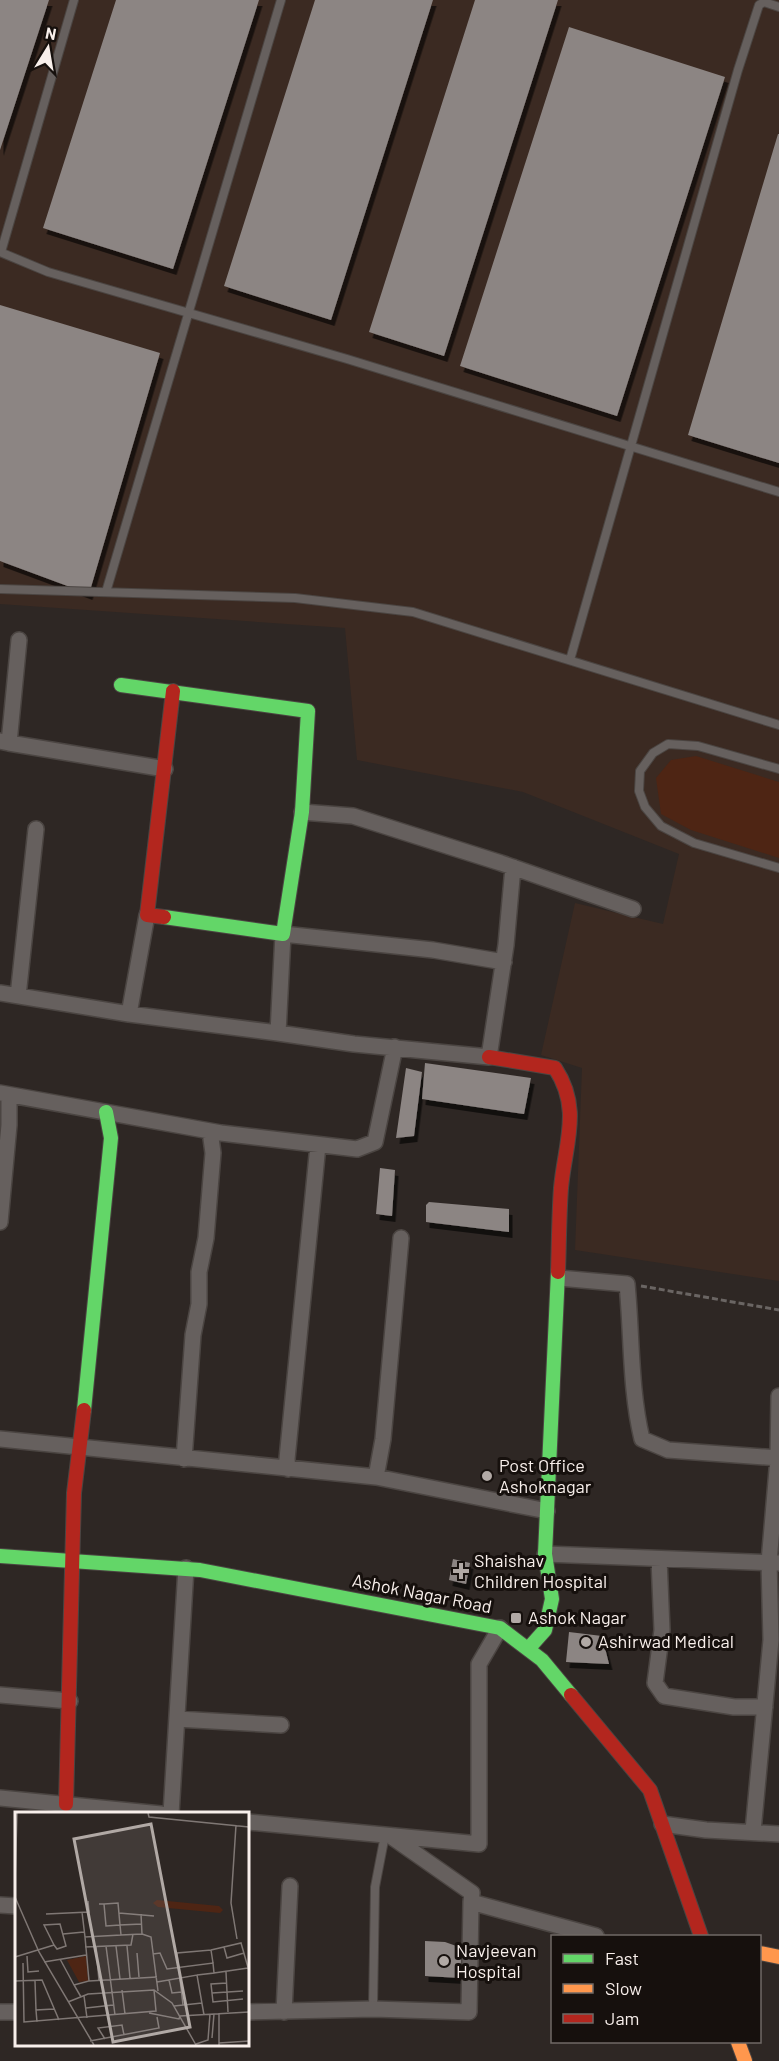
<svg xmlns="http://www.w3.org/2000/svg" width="779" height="2061" font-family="Barlow,sans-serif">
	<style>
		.built { fill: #3b2a22 }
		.green { fill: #4e2514 }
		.building { fill: #8c8583; filter: url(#shadow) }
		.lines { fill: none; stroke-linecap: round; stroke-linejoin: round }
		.lane-casing { stroke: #4b4542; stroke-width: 10 }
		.street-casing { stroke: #4b4542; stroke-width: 18 }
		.fast-casing { stroke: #4b4542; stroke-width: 16 }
		.slow-casing { stroke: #4b4542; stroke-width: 16 }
		.jam-casing { stroke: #4b4542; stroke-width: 16 }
		.path { stroke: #6a6563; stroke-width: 3; stroke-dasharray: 6 3; stroke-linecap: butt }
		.lane { stroke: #66605e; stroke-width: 8 }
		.street { stroke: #66605e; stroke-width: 15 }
		.fast { stroke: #63d668; stroke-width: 14 }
		.slow { stroke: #ff974d; stroke-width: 14 }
		.jam { stroke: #b3261e; stroke-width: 14 }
		.poi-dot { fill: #b1a9a5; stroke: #16100d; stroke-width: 2 }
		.labels { text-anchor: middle; stroke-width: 6; stroke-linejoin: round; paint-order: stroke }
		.poi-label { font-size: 18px; fill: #f8efeb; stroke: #16100d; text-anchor: start }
		.street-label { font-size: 18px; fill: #f8efeb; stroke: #16100d }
		.inset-road { fill: none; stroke: #7f7774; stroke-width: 1.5 }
		.view { fill: #b1a9a5; fill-opacity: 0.15; stroke: #b1a9a5; stroke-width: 3 }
		.inset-edge { fill: none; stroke: #f8efeb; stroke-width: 3 }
	</style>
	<defs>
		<filter id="shadow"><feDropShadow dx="3.5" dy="6" stdDeviation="0" flood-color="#0009"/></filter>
	</defs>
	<rect width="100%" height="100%" fill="#2e2724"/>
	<path class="built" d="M0,0H779V1281L575,1250L582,1068L541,1055L575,903L663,924L679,854L523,792L357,760L345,628L0,604Z"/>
	<path class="green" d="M696,756L779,782V858L691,830L661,814L656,778L671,760Z"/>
	<path class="building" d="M0,0H49L0,150Z
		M116,0H259L173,269L43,228Z
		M315,0H433L331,320L224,286Z
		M475,0H558L444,356L369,332Z
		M569,27L725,77L617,416L460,366Z
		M778,134H779V463L688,435Z
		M0,305L160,353L89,594L0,561Z
		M425,1063L531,1078L524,1114L422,1099Z
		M406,1068L422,1072L414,1136L396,1138Z
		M380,1168L395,1170L392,1216L376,1214Z
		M429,1202L509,1209V1232L426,1222V1205Z
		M453,1559L470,1563L466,1584L449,1580Z
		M569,1632L602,1636L609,1664L566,1662Z
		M425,1941L445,1942L462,1948L461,1978L425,1976Z"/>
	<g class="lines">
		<g class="lane-casing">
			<path id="lane" d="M0,252L48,272L347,359L779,492
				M1,252L74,0
				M0,589L295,598L413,612L779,725
				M106,592L281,0
				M570,660L738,70L759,5L764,2L779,7
				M779,769L698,746L668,744L653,753L640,771L639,791L645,807L661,826L694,843L779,868
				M373,2009L375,1887L385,1835"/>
		</g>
		<g class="street-casing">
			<path id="street" d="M0,741L9,743L19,640
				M9,743L165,769
				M302,812L353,816L501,863L633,909
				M0,993L129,1014L278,1033L283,934L433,950L504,962
				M18,996L36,829
				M129,1014L147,915
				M278,1033L354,1044L489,1057L506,945L513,867
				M0,1093L221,1133L357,1149L375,1142L395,1047
				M0,1222L9,1125V1095
				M559,1278L627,1284C632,1335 630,1390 642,1439L668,1450L779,1458
				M0,1439L376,1477L547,1511
				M184,1459L193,1335L199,1304V1272L206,1238L213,1153L210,1131
				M288,1469L287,1459L318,1145
				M376,1477L383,1439L401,1238
				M545,1554L779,1563
				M659,1559L662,1630L655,1683L664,1696L734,1707H765
				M0,1695L70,1701
				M177,1719L281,1725
				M0,1798L161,1814
				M171,1814L186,1568
				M248,1822L479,1844V1664L500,1628
				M662,1824L706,1830L779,1834
				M753,1831L771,1640L769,1562L778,1458L779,1396
				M392,1837L472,1893L471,1902L596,1936
				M0,1905L16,1906
				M0,2012H16
				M248,2012L373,2009L469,2012L471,1902
				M284,2012L290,1886"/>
		</g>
		<g class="fast-casing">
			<path id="fast" d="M121,685L308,711L302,812L283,934L164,917
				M84,1410L111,1138L106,1112
				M0,1556L200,1570L500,1628L542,1660L571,1695
				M528,1649L545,1630L552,1599L545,1554L558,1272"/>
		</g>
		<g class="slow-casing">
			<path id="slow" d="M760,1953L779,1957
				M738,2042L745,2061"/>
		</g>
		<g class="jam-casing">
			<path id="jam" d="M164,917L147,915L173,691
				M489,1057L555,1068C582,1109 565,1143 561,1188C559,1216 559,1244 558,1272
				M571,1695L650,1790L701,1936
				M66,1804L74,1493L84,1410"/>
		</g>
		<path class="path" d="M641,1286L779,1310"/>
		<use href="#lane" class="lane"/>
		<use href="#street" class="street"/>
		<use href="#fast" class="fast"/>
		<use href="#slow" class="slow"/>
		<use href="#jam" class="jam"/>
	</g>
	<g class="poi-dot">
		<circle cx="487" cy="1476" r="6"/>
		<path d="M458 1562h6v6h6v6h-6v6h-6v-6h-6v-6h6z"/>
		<rect x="510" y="1612" width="12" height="12" rx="3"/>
		<circle cx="586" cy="1642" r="6"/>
		<circle cx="444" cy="1961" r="6"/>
	</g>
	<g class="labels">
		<g class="poi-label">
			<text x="499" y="1472">Post Office<tspan x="499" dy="21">Ashoknagar</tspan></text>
			<text x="474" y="1567">Shaishav<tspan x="474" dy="21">Children Hospital</tspan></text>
			<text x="528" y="1624">Ashok Nagar</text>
			<text x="598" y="1648">Ashirwad Medical</text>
			<text x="456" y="1957">Navjeevan<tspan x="456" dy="21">Hospital</tspan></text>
		</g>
		<g class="street-label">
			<text transform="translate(422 1594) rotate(11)" y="6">Ashok Nagar Road</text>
		</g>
	</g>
	<g transform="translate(15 1812)">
		<rect width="234" height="234" fill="#2e2724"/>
		<path d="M142,88L204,94L208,98L205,101L143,95L138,91ZM71,144L73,169L64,170L52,148Z" fill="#4e2514"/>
		<path class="inset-road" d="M133,1L134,5L234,15M221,13L216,91L222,127M0,71L2,1M0,85L24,140L79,233M84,92H89L103,91L105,113L91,114L89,92M67,100L70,125L106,123L105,113L127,112M104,101L139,104M31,102L74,100L73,89M48,122L69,120M127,122L136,125L143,179M106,123L127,122L126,102M81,134L84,169M91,134L100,203M101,134L105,167M112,134L115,166M70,135L116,133L118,122M209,135L212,146L229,141M196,138L226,131L234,159M122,141L124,165M138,142L145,141L152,157L198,151L199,161L182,163M12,144L13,160L24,159M0,145L39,133L29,113L45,112L51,134L42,137L39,133M45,147L59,173M29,150L71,143M8,151L9,210L141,199L139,178M211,160L213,200M199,161L233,156M154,168L157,181L167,180M0,169L27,168L44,208M20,169L21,198M74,169L142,165M142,170L182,163L189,203M212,171L196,172L198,190L228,187M107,178L110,202M197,181L228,179M69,184L72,206M66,185L59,173L74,169L70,125M53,190L73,182L139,178L157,191L181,233M168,193L162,141L196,138L198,151M159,194L187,191M71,196L98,193M134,201L164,207L165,204L234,200M22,210L21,198L39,197M197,226L199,202M90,227L83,216L107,213L109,223M75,229L144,216L142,205M204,231L234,229M181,232L193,228L195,202M204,233V201"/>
		<path class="view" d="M136,12L175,215L98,230L59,27Z"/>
		<rect width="234" height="234" class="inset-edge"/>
	</g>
	<rect x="551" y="1935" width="210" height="108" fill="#16100d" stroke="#706966" stroke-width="1.5"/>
	<rect x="563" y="1954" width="30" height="9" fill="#63d668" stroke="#706966" stroke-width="1.5"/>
	<text x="605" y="1965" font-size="18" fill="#f8efeb">Fast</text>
	<rect x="563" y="1984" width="30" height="9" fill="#ff974d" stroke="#706966" stroke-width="1.5"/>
	<text x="605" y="1995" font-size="18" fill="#f8efeb">Slow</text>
	<rect x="563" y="2014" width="30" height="9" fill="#b3261e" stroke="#706966" stroke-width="1.5"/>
	<text x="605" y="2025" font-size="18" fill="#f8efeb">Jam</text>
	<g transform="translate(48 48) rotate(11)" stroke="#16100d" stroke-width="4.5" paint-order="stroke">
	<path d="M0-4.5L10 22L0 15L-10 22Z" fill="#f8efeb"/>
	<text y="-9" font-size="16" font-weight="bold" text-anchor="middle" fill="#f8efeb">N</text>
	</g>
</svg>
